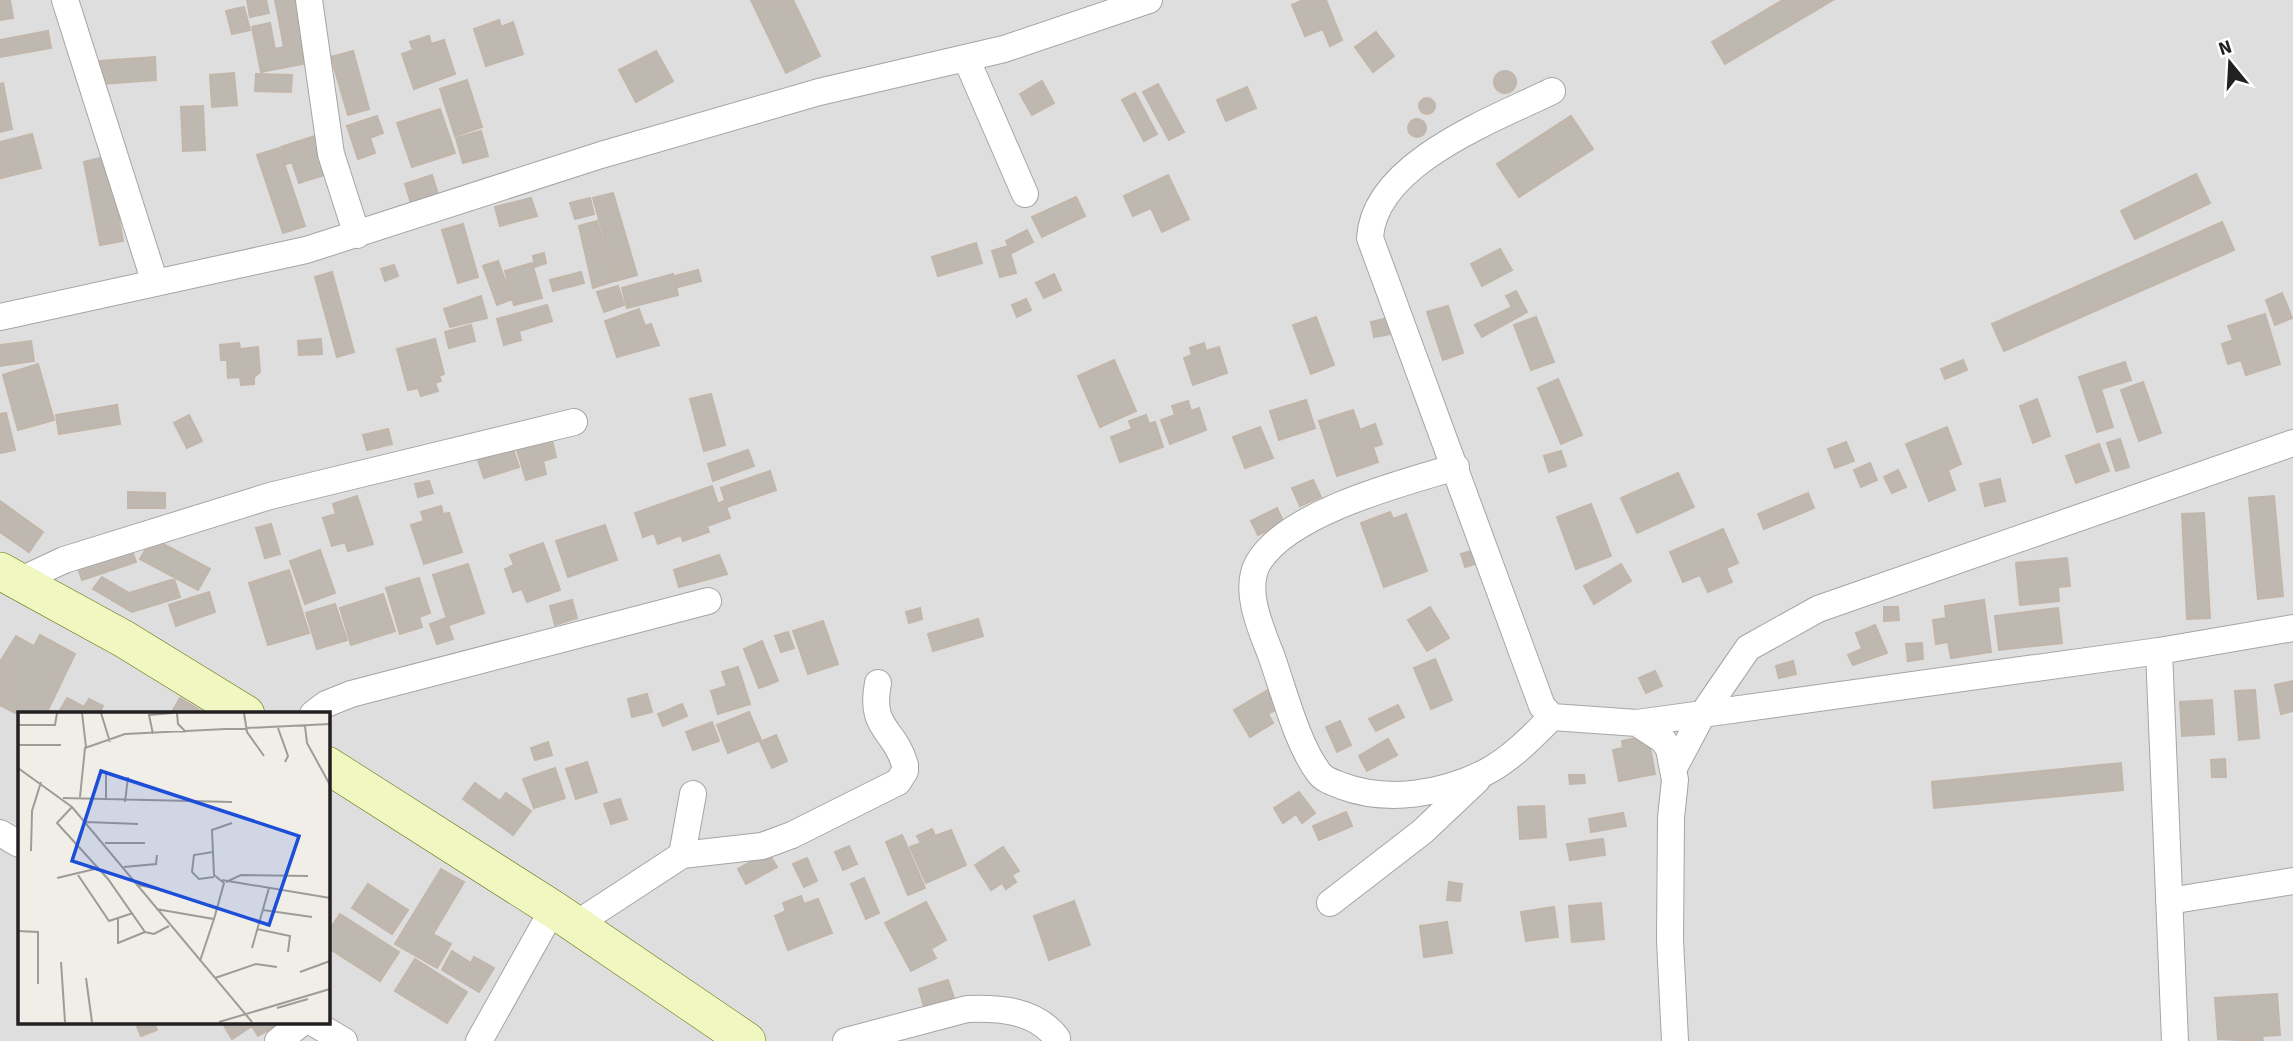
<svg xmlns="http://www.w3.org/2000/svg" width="2293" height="1041" font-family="'Source Sans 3',sans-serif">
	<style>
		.residential { fill: #dfdede; fill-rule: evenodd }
		.building { fill: #beb8b1; stroke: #c2b6ab; stroke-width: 2 }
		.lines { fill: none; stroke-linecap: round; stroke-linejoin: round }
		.street-casing { stroke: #a5a5a5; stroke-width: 28 }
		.secondary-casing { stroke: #64740b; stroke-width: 38 }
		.street { stroke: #fff; stroke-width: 26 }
		.secondary { stroke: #f1f7c0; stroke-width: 37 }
		.inset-road { fill: none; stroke: #9e9c98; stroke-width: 2 }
		.view { fill: #1d4ed8; fill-opacity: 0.15; stroke: #1d4ed8; stroke-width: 3.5 }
		.inset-edge { fill: none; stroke: #212121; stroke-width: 3.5 }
	</style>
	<rect width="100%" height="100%" fill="#f1eee8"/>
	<path class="residential" d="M0,0H2293V1041H0ZM19,714H327V1022H19Z"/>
	<path class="building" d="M0,0H10L13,18L0,20Z
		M247,0H266L269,13L250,17Z
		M275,0H294L307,63L261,72L252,27L270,23L275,49L284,47Z
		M751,0H793L820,56L786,73Z
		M1303,0H1326L1342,40L1330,46L1323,29L1305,36L1292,5Z
		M1783,0H1833L1725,64L1712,42Z
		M244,7L250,30L232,34L226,11Z
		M499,20L501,27L513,22L523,54L486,66L474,29Z
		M48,31L51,48L0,57V40Z
		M1376,32L1394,56L1373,72L1355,47Z
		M429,36L431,44L444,40L455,74L414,89L402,54L413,50L410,42Z
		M353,51L369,109L348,115L331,57Z
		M656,51L673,81L636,102L619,70Z
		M155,57L156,80L101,84L99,61Z
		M1494 82a11 11 0 1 1 22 0a11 11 0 1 1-22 0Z
		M234,73L237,105L212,107L210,75Z
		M256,74L292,75L291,92L255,91Z
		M467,80L482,127L455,136L440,89Z
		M1042,81L1054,103L1032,115L1020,94Z
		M3,83L12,129L0,132V84Z
		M1158,84L1184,132L1169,140L1143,92Z
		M1247,87L1256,108L1226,121L1217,100Z
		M1135,93L1157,134L1144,141L1122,100Z
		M1419 106a8 8 0 1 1 16 0a8 8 0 1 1-16 0Z
		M203,106L205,150L183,151L181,107Z
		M440,109L455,153L412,167L397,123Z
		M377,116L383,133L370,138L375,153L358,159L347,126Z
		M1571,116L1593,149L1519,197L1497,164Z
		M1408 128a9 9 0 1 1 18 0a9 9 0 1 1-18 0Z
		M481,131L488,156L463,163L456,138Z
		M32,134L41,168L1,178L0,142Z
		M318,135L330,173L299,183L292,162L286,164L281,147Z
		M279,148L305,226L283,233L257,155Z
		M108,156L123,241L100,245L84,162Z
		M2196,174L2210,203L2135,239L2121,211Z
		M432,175L438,194L411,203L405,184Z
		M1168,175L1189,219L1162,232L1151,208L1133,216L1124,196Z
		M613,193L637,275L616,281L593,198Z
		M1076,197L1085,216L1042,237L1032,217Z
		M531,198L537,216L500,226L495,207Z
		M590,198L594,214L575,219L570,203Z
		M597,221L614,281L593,288L579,226Z
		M2222,222L2234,250L2004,351L1992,324Z
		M463,224L478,277L458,283L442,230Z
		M1027,230L1033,242L1012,253L1006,241Z
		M976,243L982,263L938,276L932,257Z
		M1008,246L1016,273L1000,277L992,251Z
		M1500,249L1512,270L1482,286L1471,264Z
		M544,253L546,263L535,267L533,256Z
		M498,261L512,299L497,305L483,266Z
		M532,263L542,298L514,305L505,271Z
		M394,265L398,276L385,281L381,269Z
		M698,270L701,281L678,287L675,276Z
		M332,272L354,352L337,357L315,277Z
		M581,272L584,283L553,291L550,280Z
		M673,274L678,295L627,308L622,288Z
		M1054,274L1061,290L1044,298L1036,283Z
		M618,286L624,305L604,312L597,292Z
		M1516,291L1527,312L1482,337L1475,325L1512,307L1506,296Z
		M2282,293L2292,318L2275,325L2266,300Z
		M481,296L487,318L450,327L444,309Z
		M1026,299L1031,310L1017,317L1012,305Z
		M547,305L552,321L519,331L521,340L504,345L497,319Z
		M1448,306L1463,353L1443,360L1427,312Z
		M639,309L645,326L651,324L659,345L617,357L605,321Z
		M2265,314L2280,364L2246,375L2241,360L2228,364L2222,344L2233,340L2228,326Z
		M1316,317L1334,365L1311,374L1293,325Z
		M1536,317L1554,362L1531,370L1514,325Z
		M1388,318L1391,334L1374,337L1371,322Z
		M471,325L475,341L449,348L445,332Z
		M321,339L322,354L299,355L298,341Z
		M435,339L444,374L439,376L441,381L435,383L438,391L421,396L418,388L408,390L397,349Z
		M31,341L34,361L0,366V345Z
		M239,343L240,349L258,347L260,372L254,377V384L241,385L240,377L228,378L227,360H221L220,345Z
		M1204,343L1206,351L1219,347L1227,373L1193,385L1184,358L1192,355L1190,348Z
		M1114,360L1136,411L1100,427L1078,376Z
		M1963,360L1967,370L1945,379L1941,369Z
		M2125,362L2131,380L2101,389L2113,427L2097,432L2079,377Z
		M38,364L54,420L18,430L3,375Z
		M1558,379L1582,435L1561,444L1538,388Z
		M2143,382L2161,433L2139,441L2121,390Z
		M711,394L725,445L704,451L690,399Z
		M2037,399L2050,436L2033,443L2020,406Z
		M1306,400L1315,428L1279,440L1270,411Z
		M1188,401L1191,411L1199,408L1206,430L1170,444L1161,420L1175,415L1172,406Z
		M117,405L120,424L59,434L56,415Z
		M1353,410L1360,430L1375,424L1382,444L1373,447L1378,462L1337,476L1319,421Z
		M6,413L15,450L0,453V414Z
		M189,415L202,441L187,448L174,423Z
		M1146,415L1149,424L1155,422L1163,447L1120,462L1111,437L1132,429L1129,421Z
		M1260,427L1273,458L1245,468L1233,437Z
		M1947,427L1961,464L1948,470L1955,490L1929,501L1906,444Z
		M388,429L392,444L367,450L363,435Z
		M2120,439L2129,467L2116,471L2107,443Z
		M552,440L556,457L543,461L546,474L526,480L517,450Z
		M1846,442L1854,461L1835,468L1828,449Z
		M2099,444L2109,471L2076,483L2066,456Z
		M513,449L519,467L484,478L478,460Z
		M748,450L754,466L713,481L708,464Z
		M1561,451L1566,466L1549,472L1544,456Z
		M1870,463L1877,480L1861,487L1854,470Z
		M1898,470L1906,487L1892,493L1884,477Z
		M770,471L776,490L727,507L721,488Z
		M1678,473L1694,507L1637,533L1621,498Z
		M2000,479L2005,501L1985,506L1980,484Z
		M1313,480L1321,497L1300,506L1292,488Z
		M429,481L433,493L418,497L415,484Z
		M712,486L718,504L724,501L730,518L707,526L709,532L683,541L681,535L658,544L654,533L643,537L635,513Z
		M128,492L165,493V508H128Z
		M1808,493L1814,508L1764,529L1758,514Z
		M357,496L373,544L348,551L345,542L332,546L323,518L336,514L333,504Z
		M2274,496L2283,596L2258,599L2249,498Z
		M0,501L43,532L29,552L0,532Z
		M1591,504L1611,556L1576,569L1557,517Z
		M441,506L443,514L449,513L462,552L424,564L411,525L424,521L421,512Z
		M1277,508L1284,523L1258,535L1251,521Z
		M1390,512L1393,519L1406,514L1427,571L1384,587L1361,523Z
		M2204,513L2210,618L2187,619L2182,514Z
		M271,524L280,554L265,558L256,528Z
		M605,525L617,560L568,577L556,541Z
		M1723,529L1738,563L1726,568L1732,582L1708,592L1700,575L1683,582L1670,552Z
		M152,538L210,569L198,590L140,559Z
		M129,543L136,562L82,580L76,562Z
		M543,543L560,590L527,602L522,589L513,592L505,569L514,565L510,555Z
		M320,550L335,593L305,604L290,561Z
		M1475,550L1478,563L1465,567L1461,554Z
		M719,555L727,574L679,587L674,570Z
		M2067,558L2070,586L2058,587L2059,601L2020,605L2016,563Z
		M468,564L484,613L449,625L433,575Z
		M1621,564L1631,581L1594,604L1584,586Z
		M289,570L309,633L268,645L249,583Z
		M102,577L129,593L174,579L180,597L132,612L93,589Z
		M419,578L430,613L419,617L422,627L400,634L386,588Z
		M209,592L215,612L176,626L169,605Z
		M383,594L395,631L351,645L340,608Z
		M572,600L577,618L555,625L550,606Z
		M1984,600L1991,652L1951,658L1948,642L1936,644L1933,620L1946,618L1945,606Z
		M335,604L347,640L317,649L306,613Z
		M1430,607L1449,638L1427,651L1408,620Z
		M1884,607H1898L1899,620L1884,621Z
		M920,608L922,619L909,623L906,612Z
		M2058,608L2062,643L1999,650L1995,616Z
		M446,618L453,639L437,644L430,624Z
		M978,619L983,636L933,651L928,634Z
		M823,621L838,664L808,674L793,631Z
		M1875,625L1887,653L1853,665L1848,655L1862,649L1856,633Z
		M788,632L794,648L781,652L775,636Z
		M40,635L75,654L46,714L19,715L0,705V662L16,636L34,646Z
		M762,641L778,681L759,688L744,649Z
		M1922,643L1923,659L1908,661L1906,644Z
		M1435,659L1452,700L1431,709L1414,668Z
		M1793,661L1796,674L1779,678L1776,666Z
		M738,667L750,704L718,714L711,691L727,686L722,672Z
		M1655,671L1662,686L1646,693L1639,678Z
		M2293,681V711L2281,714L2275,685Z
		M1273,687L1284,705L1268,714L1273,723L1250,737L1234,710Z
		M2255,690L2259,738L2239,740L2235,691Z
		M647,694L652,712L632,717L628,699Z
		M67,698L84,707L89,699L103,706L99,714H58Z
		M180,698L206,714H171Z
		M2212,700L2214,734L2182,736L2180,702Z
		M682,704L687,716L663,726L658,714Z
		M1398,705L1404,717L1376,731L1369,719Z
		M749,712L761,740L728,753L717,725Z
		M1340,721L1351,745L1337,752L1326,727Z
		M712,722L719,741L693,750L686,732Z
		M776,735L787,761L772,768L760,742Z
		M1648,736L1655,774L1619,781L1613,750L1623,748L1622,741Z
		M1388,739L1397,755L1367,771L1359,756Z
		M548,742L552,755L535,760L531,748Z
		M2225,759L2226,777H2212L2211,760Z
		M587,762L597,792L576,799L566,769Z
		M2121,763L2123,790L1934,808L1932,782Z
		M555,768L565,798L534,808L523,779Z
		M1569,775H1584L1585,783L1570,784Z
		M475,783L500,801L506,793L531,811L513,835L463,799Z
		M1299,792L1315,813L1302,823L1296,814L1283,823L1274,808Z
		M620,799L627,819L611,824L604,804Z
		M1544,806L1546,837L1520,839L1518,807Z
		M1346,812L1352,826L1319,840L1313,826Z
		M1623,813L1626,826L1591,832L1589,819Z
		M932,829L935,836L951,830L966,865L926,883L910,847L921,843L917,836Z
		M902,835L925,888L908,895L886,842Z
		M1603,839L1605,855L1570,860L1567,844Z
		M849,846L857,864L843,870L835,852Z
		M1003,847L1019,871L1012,875L1016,882L1006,889L1002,883L991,890L975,865Z
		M768,852L777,867L746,884L738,869Z
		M807,858L817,881L804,887L793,864Z
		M441,869L464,882L433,934L451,944L437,968L395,944Z
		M864,878L879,913L866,919L851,884Z
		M1449,882L1462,884L1460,901L1447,900Z
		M368,884L408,910L392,934L352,908Z
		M801,896L804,904L818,899L832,933L788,950L775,916L786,911L783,903Z
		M1074,901L1090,945L1049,960L1034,916Z
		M926,902L946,940L931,949L936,958L911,971L885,923Z
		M1601,903L1604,939L1572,942L1569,906Z
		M1554,907L1558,937L1526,941L1521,912Z
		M340,914L399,952L380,981L327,947V933Z
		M1447,922L1452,953L1424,957L1420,926Z
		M452,951L471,963L474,957L494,968L479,992L442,970Z
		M415,959L467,992L447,1023L395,991Z
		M948,980L954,998L924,1007L919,989Z
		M2277,994L2280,1035L2262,1036L2263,1041L2218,1039L2215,998Z
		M135,1022H154L157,1030L141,1036Z
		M222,1022H276L277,1025L258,1036L252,1026L232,1039Z"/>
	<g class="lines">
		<g class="street-casing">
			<path id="street" d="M65,0L155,283
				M309,0L331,154L357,235
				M966,58L1025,194
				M1552,91C1495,119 1374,163 1370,238L1542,706L1552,717L1637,723L1663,740L1669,749L1675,780L1671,818L1670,940L1675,1041
				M0,317L306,250L601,155L819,92L1004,49L1149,0
				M1456,467C1402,483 1288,512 1258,563C1243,590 1261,629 1271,655C1284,691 1297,744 1319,773C1324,780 1335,783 1342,786C1388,803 1443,794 1486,772C1511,759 1532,737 1552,717
				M19,581L64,560L270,496L574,422
				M2159,651L2175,1041
				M313,714L326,704L351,694L708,601
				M1637,723L2159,651L2293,628
				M1675,766L1702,715L1748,648L1818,609L2293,443
				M0,833L19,844
				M682,855L693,794
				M2169,901L2293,881
				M1330,903L1422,832L1477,780
				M575,925L682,855L762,846L792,835L898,782L905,771V765C894,727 869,730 878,683
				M312,1022L344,1041
				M278,1041L303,1022
				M479,1041L553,909
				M846,1041L967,1009C1001,1008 1035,1010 1057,1038"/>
		</g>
		<g class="secondary-casing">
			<path id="secondary" d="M0,571L124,639L246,714
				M327,765L553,909L747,1041"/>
		</g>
		<use href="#street" class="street"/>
		<use href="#secondary" class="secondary"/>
	</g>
	<g transform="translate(18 712)">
		<rect width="312" height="312" fill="#f1eee8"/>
		<path class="inset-road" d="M64,1L68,35M83,1L92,30M159,1L160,12L168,20M226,1L229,20L246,44M0,13H37L39,1M287,14L289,31L312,73M260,16L270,44L267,50M135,22L131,3L154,1M0,33H43M0,56L54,95L234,310M62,85L67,36L107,22L312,12M45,86L214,90M88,88V59M107,90L110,65M54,95L39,111L90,167L127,220L136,222L151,214M68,110L120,112M87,131H127M13,139L14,99L23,70M195,140L176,143L174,160L181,167L196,165M106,155L138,152L139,143M60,163L91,209L115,201M39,166L81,156M204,168L312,186M208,170L223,163L290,164M120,173L145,178M138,197L196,207L206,171L196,163L194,118L214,111M245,198L294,205M100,207V231L127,220M239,217L272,224L270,240M0,219L20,220V272M234,236L251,176M182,249L196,207M43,250L47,310M282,260L312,249M68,266L74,310M197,266L238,252L259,255M259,296L290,287M201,310L312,277"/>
		<path class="view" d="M83,59L281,124L251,213L54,149Z"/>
		<rect width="312" height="312" class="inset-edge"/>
	</g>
	<g transform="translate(2230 63) rotate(342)" stroke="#ffffff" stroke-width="5" paint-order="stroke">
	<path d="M0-5L12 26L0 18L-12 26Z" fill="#212121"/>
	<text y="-10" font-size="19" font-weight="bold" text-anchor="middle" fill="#212121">N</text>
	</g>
</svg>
